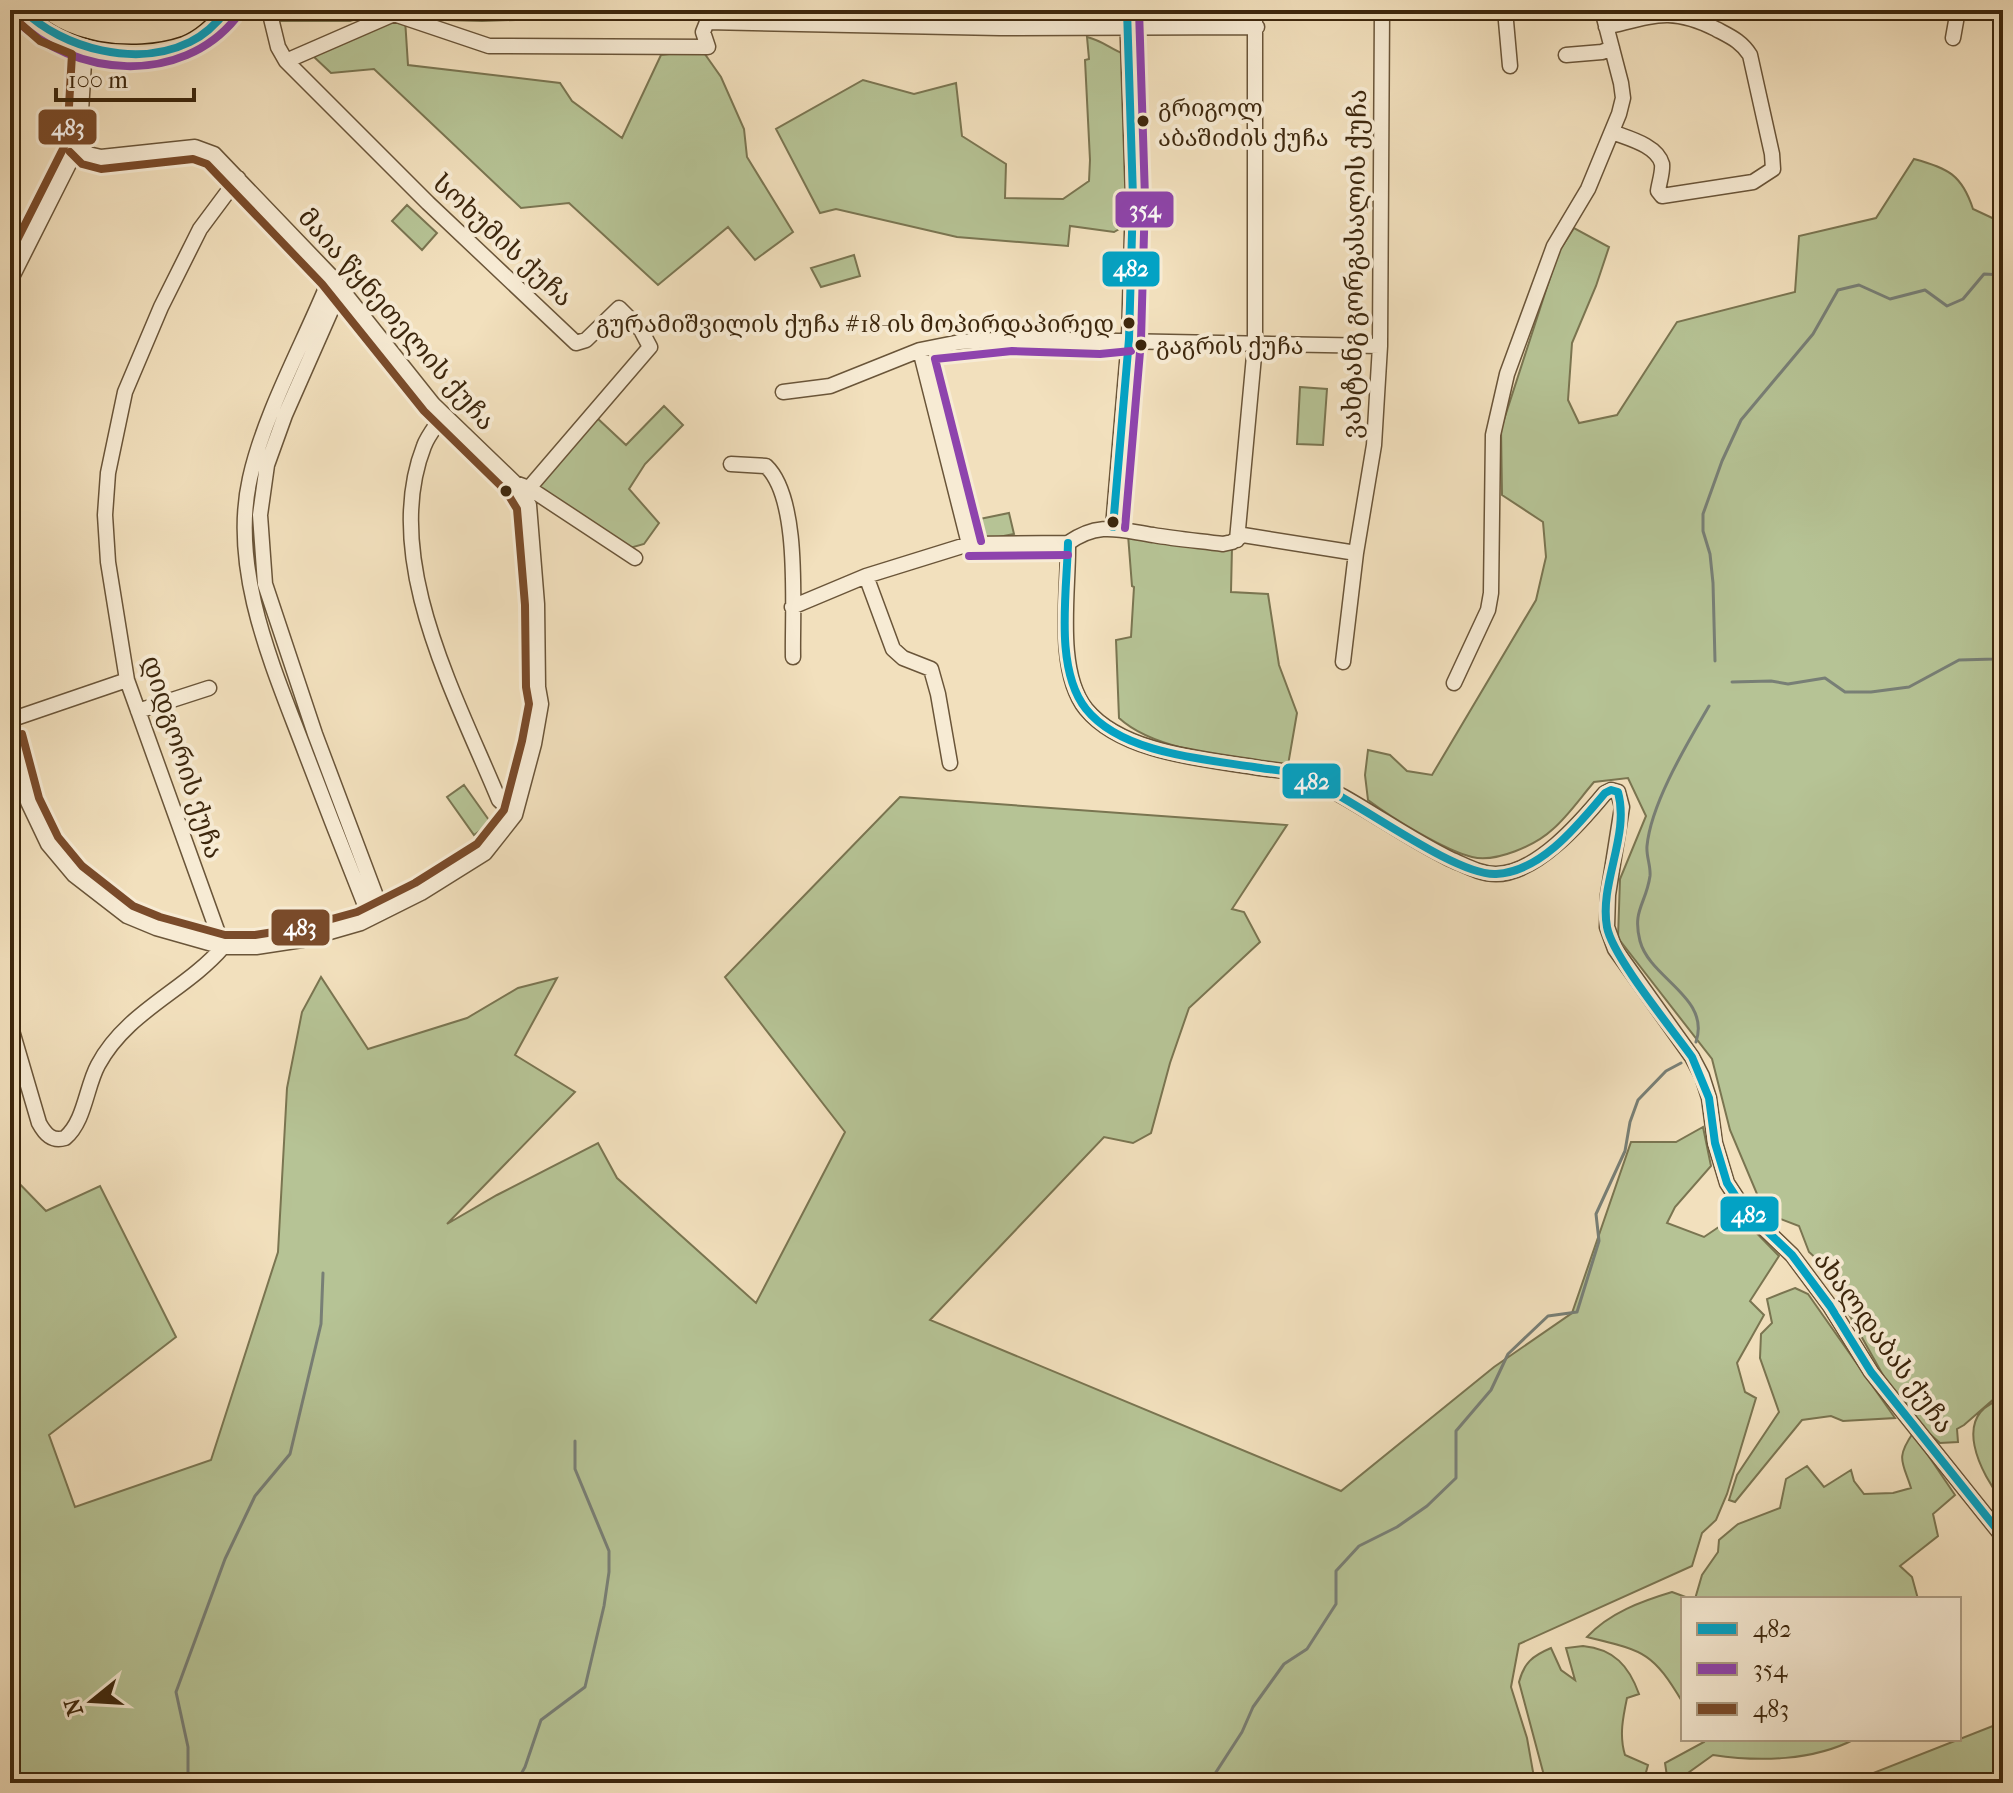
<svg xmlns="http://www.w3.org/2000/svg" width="2013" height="1793" font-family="'IM FELL French Canon','Noto Serif Georgian',serif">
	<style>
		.green { fill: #b6c395; stroke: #7a7551; stroke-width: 2 }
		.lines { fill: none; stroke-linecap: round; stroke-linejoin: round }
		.stream { stroke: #787f76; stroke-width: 3 }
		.minor-casing { stroke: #6a5539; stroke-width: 17 }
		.major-casing { stroke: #3d270d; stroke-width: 19 }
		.minor { stroke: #f7ebd4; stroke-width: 14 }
		.major { stroke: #f2e0bd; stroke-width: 16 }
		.bus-1-casing { stroke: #f7ebd4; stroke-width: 14 }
		.bus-2-casing { stroke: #f7ebd4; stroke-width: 14 }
		.bus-3-casing { stroke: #f7ebd4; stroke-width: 14 }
		.bus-1 { stroke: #03a2c4; stroke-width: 8 }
		.bus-2 { stroke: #8e44ad; stroke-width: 8 }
		.bus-3 { stroke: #7a4b2a; stroke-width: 8 }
		.bus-dot { fill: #3d270d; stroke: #f7ebd4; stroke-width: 3 }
		.labels { text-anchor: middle; stroke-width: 8; stroke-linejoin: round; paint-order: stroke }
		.bus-label { font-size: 24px; fill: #3d270d; stroke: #f7ebd4; text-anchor: start }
		.street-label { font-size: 26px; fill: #3d270d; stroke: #f7ebd4 }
		.line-badge { stroke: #f7ebd4; stroke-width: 3 }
		.badge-label { font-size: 22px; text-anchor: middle; font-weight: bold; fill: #fff }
	</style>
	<rect width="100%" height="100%" fill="#f2e0bd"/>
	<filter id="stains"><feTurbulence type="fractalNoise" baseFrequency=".0025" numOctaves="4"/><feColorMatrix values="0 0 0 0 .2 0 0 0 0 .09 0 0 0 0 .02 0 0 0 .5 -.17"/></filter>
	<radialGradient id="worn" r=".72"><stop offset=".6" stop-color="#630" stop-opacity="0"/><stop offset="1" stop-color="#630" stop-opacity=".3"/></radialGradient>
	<path class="green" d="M274,10H377L375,13L350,21H277Z
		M439,10H1119L1121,23L1078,25L704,14L482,21L447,20Z
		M390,18L405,19L408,65L560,83L572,101L622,138L661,55L702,50L721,77L744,129L747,157L793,232L755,260L728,227L658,285L569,203L521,208L374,69L331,73L313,56Z
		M1087,37C1103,41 1109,48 1124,54L1128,224L1114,232L1070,226L1068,246L957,237L836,209L820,213L776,129L863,80L914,94L956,83L962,136L1006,164L1005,198L1063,199L1089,181L1090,160L1085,60L1089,59Z
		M1914,159C1948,168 1962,175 1973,209L2003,223V1391L1964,1425L1957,1429L1958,1442L1940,1443L1911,1417L1884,1377L1846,1309L1830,1271L1809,1252L1799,1226L1765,1213L1730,1130L1712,1059L1618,938L1620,879L1646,816L1628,778L1594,782C1581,797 1568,816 1553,829C1536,845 1496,863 1472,857C1444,850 1392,818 1368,800L1365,775L1368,750L1390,755L1407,771L1432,775L1536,600L1546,557L1543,522L1502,495L1501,429L1558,253L1574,228L1609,247L1596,286L1572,343L1568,400L1579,423L1617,415L1677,322L1795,292L1799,236L1876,218Z
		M407,205L437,233L422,250L392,221Z
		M854,255L860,276L821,287L811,268Z
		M1300,387L1327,389L1323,445L1297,444Z
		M664,406L683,425L645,464L629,489L659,523L644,544L630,548L537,485L596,417L626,445Z
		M1009,513L1014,534L988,539L976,538L970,521Z
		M1128,535L1232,547L1231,592L1268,594L1279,665L1297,713L1288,765C1238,757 1157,753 1119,718L1116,640L1131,637L1134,587L1132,586Z
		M464,785L491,823L474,835L447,797Z
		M900,797L1287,825L1232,909L1244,912L1260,942L1189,1008L1170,1063L1151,1133L1133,1143L1104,1137L930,1320L1341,1491L1494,1367L1572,1313L1631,1142H1676L1703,1127L1711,1166L1675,1207L1667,1223L1704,1237L1738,1214L1779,1256L1750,1301L1764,1315L1737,1363L1745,1392L1756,1398L1727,1494L1716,1520L1702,1533L1692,1566L1519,1644L1511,1687L1527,1738L1535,1783H10V1174L46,1211L100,1186L176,1337L49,1435L75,1507L211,1460L278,1252L287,1088L302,1012L321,977L368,1049L467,1018L518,988L557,978L515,1055L575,1092L447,1224L497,1195L598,1143L617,1178L756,1303L845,1132L725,977Z
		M1795,1288L1808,1294L1895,1418L1843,1421L1831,1416L1802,1420L1735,1502L1729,1500L1737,1475L1779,1412L1760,1358L1761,1334L1772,1323L1767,1299Z
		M2003,1399V1502C1981,1474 1949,1414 2003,1399Z
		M1913,1433L1955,1495L1933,1514L1938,1536L1900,1566L1912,1577L1918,1599H1695L1702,1575L1718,1552L1719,1540L1738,1524L1780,1508L1786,1479L1807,1466L1824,1487L1851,1470L1854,1481L1864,1494L1893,1493L1911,1488C1903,1462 1895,1459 1913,1433Z
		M1672,1592L1691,1599H1683V1703C1652,1651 1644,1651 1587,1637C1609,1613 1642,1601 1672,1592Z
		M1583,1646C1614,1649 1629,1666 1639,1694L1627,1698C1623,1717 1619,1736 1625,1755L1648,1765L1643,1783H1546L1519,1682C1524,1663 1532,1656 1551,1648L1561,1670L1575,1680L1566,1648Z
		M2003,1722V1783H1848Z
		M1703,1739H1855C1813,1761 1759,1762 1713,1755L1674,1783H1668L1665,1763L1704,1742Z"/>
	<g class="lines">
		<path class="stream" d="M1715,661L1713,583L1710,554L1703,531V514L1722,461L1741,420L1813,334L1838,290L1859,285L1890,299L1925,290L1947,306L1963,299L1984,274L2003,275
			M1732,682L1771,681L1788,684L1825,678L1845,692H1871L1909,687L1959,660L1995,659L2003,654
			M1696,1042C1711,997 1650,979 1640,941C1632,910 1646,904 1650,876C1651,866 1646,856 1647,846C1651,803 1687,744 1709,706
			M188,1783V1747L176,1692L225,1559L255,1496L290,1454L321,1324L323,1273
			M516,1783L525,1767L541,1720L585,1687L604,1606L609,1572V1551L575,1469V1441
			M1209,1783L1242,1732L1253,1707L1284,1664L1307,1649L1336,1604V1571L1359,1546L1397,1527L1427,1506L1456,1478V1431L1491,1390L1508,1354L1548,1316L1577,1312L1599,1241L1596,1214L1625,1151L1630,1122L1638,1100L1666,1071L1681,1063"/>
		<g class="minor-casing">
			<path id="minor" d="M269,10L278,47L286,61L428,203L576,343L586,340L619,308L641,330L650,347L529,488L515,483
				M1505,10L1510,66
				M1606,27C1653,16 1670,6 1716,29C1731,37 1741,41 1750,55L1772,154L1773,169L1753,182L1662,196L1658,191C1659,183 1663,172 1662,164C1657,145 1627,138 1612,132
				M1953,38L1958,10
				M1566,55L1602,52L1612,48
				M286,61L394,14L489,46L708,47L703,32L707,22L1000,28L1257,27
				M331,276C305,341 265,411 250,478C229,571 274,669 306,754C327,809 348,863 370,918
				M10,281L79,144L85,46
				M341,288L285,415L267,465L260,515L265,584L315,734L382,912
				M783,392L830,386L920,350
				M443,415C437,425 428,435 424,446C380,558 456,696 499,800L515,815
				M731,464L766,466C801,499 792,609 793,657
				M529,488L635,558
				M1113,527L1129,339L1133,198L1127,10
				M1237,540L1255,345V10
				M1068,543C1069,590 1055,670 1086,709C1123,754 1207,759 1260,768C1274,770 1290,771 1302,776C1354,798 1399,834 1450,859C1465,865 1479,874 1496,874C1536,874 1581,822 1605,793L1611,790L1618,792L1622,807L1608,895L1607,927L1615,949L1692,1057L1702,1076L1709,1098L1715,1143L1727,1183L1744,1209L1792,1255L1830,1306L1871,1372L2003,1537
				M1068,543C1099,521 1119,530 1153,535C1176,539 1200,541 1223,544L1232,542L1243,535L1356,553
				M969,544L920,350L960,342L1013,339L1380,346
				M866,576L893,649L903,658L931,669L938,694L950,763
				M792,607L866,576L969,544L1068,543
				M1343,662L1356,553L1374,445L1380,346L1382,10
				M1454,683L1488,610L1491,593L1493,435L1507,374L1554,246L1588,189L1619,114L1623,98L1621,83L1602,10
				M138,711L209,688
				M10,720L127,680
				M10,737L28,802L48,844L74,875L127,916L156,928L223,947H256L302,940L361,923L421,893L485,853L515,815L534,744L541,704L538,687L537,604L529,505L515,483L433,404L331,276L214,154L195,147L101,157L88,154L79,144
				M10,1024L39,1123C45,1134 52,1142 65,1138C85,1121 86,1087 98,1065C127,1011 185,991 223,947L127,680L108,562L105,515L108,473L125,392L161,307L200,229L238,178"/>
		</g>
		<g class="major-casing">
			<path id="major" d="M23,10C57,53 134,62 184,45C202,38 216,24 227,10
				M1606,10H1620"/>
		</g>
		<use href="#minor" class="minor"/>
		<use href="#major" class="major"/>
		<g class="bus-1-casing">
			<path id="bus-1" d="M23,10C63,49 137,68 190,42C205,35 217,23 227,10
				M1113,527L1129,339L1133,198L1127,10
				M1068,543C1067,591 1054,669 1086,709C1121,753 1202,759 1254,767C1270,770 1287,770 1302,776C1349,795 1453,876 1496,874C1541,872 1578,825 1605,793L1611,790L1618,792C1630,836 1599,883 1607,927C1612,956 1672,1029 1692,1057L1709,1098L1715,1143L1727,1183L1744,1209L1792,1255L1830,1306L1871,1372L2003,1537"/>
		</g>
		<g class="bus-2-casing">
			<path id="bus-2" d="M15,19C74,78 181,86 236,18
				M1125,528L1141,340L1145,198L1139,10
				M981,541L935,359L1012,351L1100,354L1131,351
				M969,556L1068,555"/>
		</g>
		<g class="bus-3-casing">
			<path id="bus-3" d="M10,254L67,141L72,54L40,41L15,19
				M22,734L39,798L58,837L82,866L133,906L160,917L225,935H255L299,928L357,912L415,883L477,844L504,810L522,741L529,704L526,687L525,605L517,509L506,491L424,411L322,284L207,164L193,159L101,169L82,164L70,152"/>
		</g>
		<use href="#bus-1" class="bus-1"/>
		<use href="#bus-2" class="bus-2"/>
		<use href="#bus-3" class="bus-3"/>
	</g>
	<g class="bus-dot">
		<circle cx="1143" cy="121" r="7"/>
		<circle cx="1129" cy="323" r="7"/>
		<circle cx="1141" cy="345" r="7"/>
		<circle cx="506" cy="491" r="7"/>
		<circle cx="1113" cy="522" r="7"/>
	</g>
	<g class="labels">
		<g class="bus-label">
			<text x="1158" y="116">გრიგოლ<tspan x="1158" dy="30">აბაშიძის ქუჩა</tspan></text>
			<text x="1114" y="332" text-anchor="end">გურამიშვილის ქუჩა #18-ის მოპირდაპირედ</text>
			<text x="1156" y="354">გაგრის ქუჩა</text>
		</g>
		<g class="street-label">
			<text transform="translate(503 240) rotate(43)" y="9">სოხუმის ქუჩა</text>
			<text transform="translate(1354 264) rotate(-89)" y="9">ვახტანგ გორგასალის ქუჩა</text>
			<text transform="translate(397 319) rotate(49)" y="9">მაია წყნეთელის ქუჩა</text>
			<text transform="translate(183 757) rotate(72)" y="9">დიდგორის ქუჩა</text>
			<text transform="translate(1884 1342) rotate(54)" y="9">ახალდაბას ქუჩა</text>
		</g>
	</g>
	<g class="line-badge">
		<rect x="37" y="108" width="61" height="38" rx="8" fill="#7a4b2a"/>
		<rect x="1114" y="190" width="61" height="39" rx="8" fill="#8e44ad"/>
		<rect x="1101" y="250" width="60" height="38" rx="8" fill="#03a2c4"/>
		<rect x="1281" y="762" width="61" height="38" rx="8" fill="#03a2c4"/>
		<rect x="270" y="908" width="61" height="39" rx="8" fill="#7a4b2a"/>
		<rect x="1719" y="1195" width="61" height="38" rx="8" fill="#03a2c4"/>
	</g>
	<g class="badge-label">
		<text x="68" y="135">483</text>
		<text x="1145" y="217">354</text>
		<text x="1131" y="276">482</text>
		<text x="1312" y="789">482</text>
		<text x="300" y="935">483</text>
		<text x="1749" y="1222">482</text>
	</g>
	<rect width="2013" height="1793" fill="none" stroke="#f2e0bd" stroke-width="40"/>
	<rect x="12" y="12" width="1989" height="1769" fill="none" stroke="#3d270d" stroke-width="4"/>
	<rect x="20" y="20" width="1973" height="1753" fill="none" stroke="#3d270d" stroke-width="2"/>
	<rect x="1681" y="1597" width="280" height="144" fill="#f7ebd4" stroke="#ad9d84" stroke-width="2"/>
	<rect x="1697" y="1623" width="40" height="12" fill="#03a2c4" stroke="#ad9d84" stroke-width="2"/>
	<text x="1753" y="1637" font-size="24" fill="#3d270d">482</text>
	<rect x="1697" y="1663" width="40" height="12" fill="#8e44ad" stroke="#ad9d84" stroke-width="2"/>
	<text x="1753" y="1677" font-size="24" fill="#3d270d">354</text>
	<rect x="1697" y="1703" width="40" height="12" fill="#7a4b2a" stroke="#ad9d84" stroke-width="2"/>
	<text x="1753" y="1717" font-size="24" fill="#3d270d">483</text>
	<g transform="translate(92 1701) rotate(252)" stroke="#f7ebd4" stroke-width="6" paint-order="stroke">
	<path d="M0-6L14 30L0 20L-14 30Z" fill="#3d270d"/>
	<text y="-12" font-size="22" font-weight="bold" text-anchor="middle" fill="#3d270d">N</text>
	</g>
	<path d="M56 88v12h138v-12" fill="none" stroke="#3d270d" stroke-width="4"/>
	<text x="68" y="88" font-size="24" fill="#3d270d" stroke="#f7ebd4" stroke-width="6" paint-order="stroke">100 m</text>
	<rect width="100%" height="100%" filter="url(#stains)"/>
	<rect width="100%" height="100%" fill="url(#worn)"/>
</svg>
